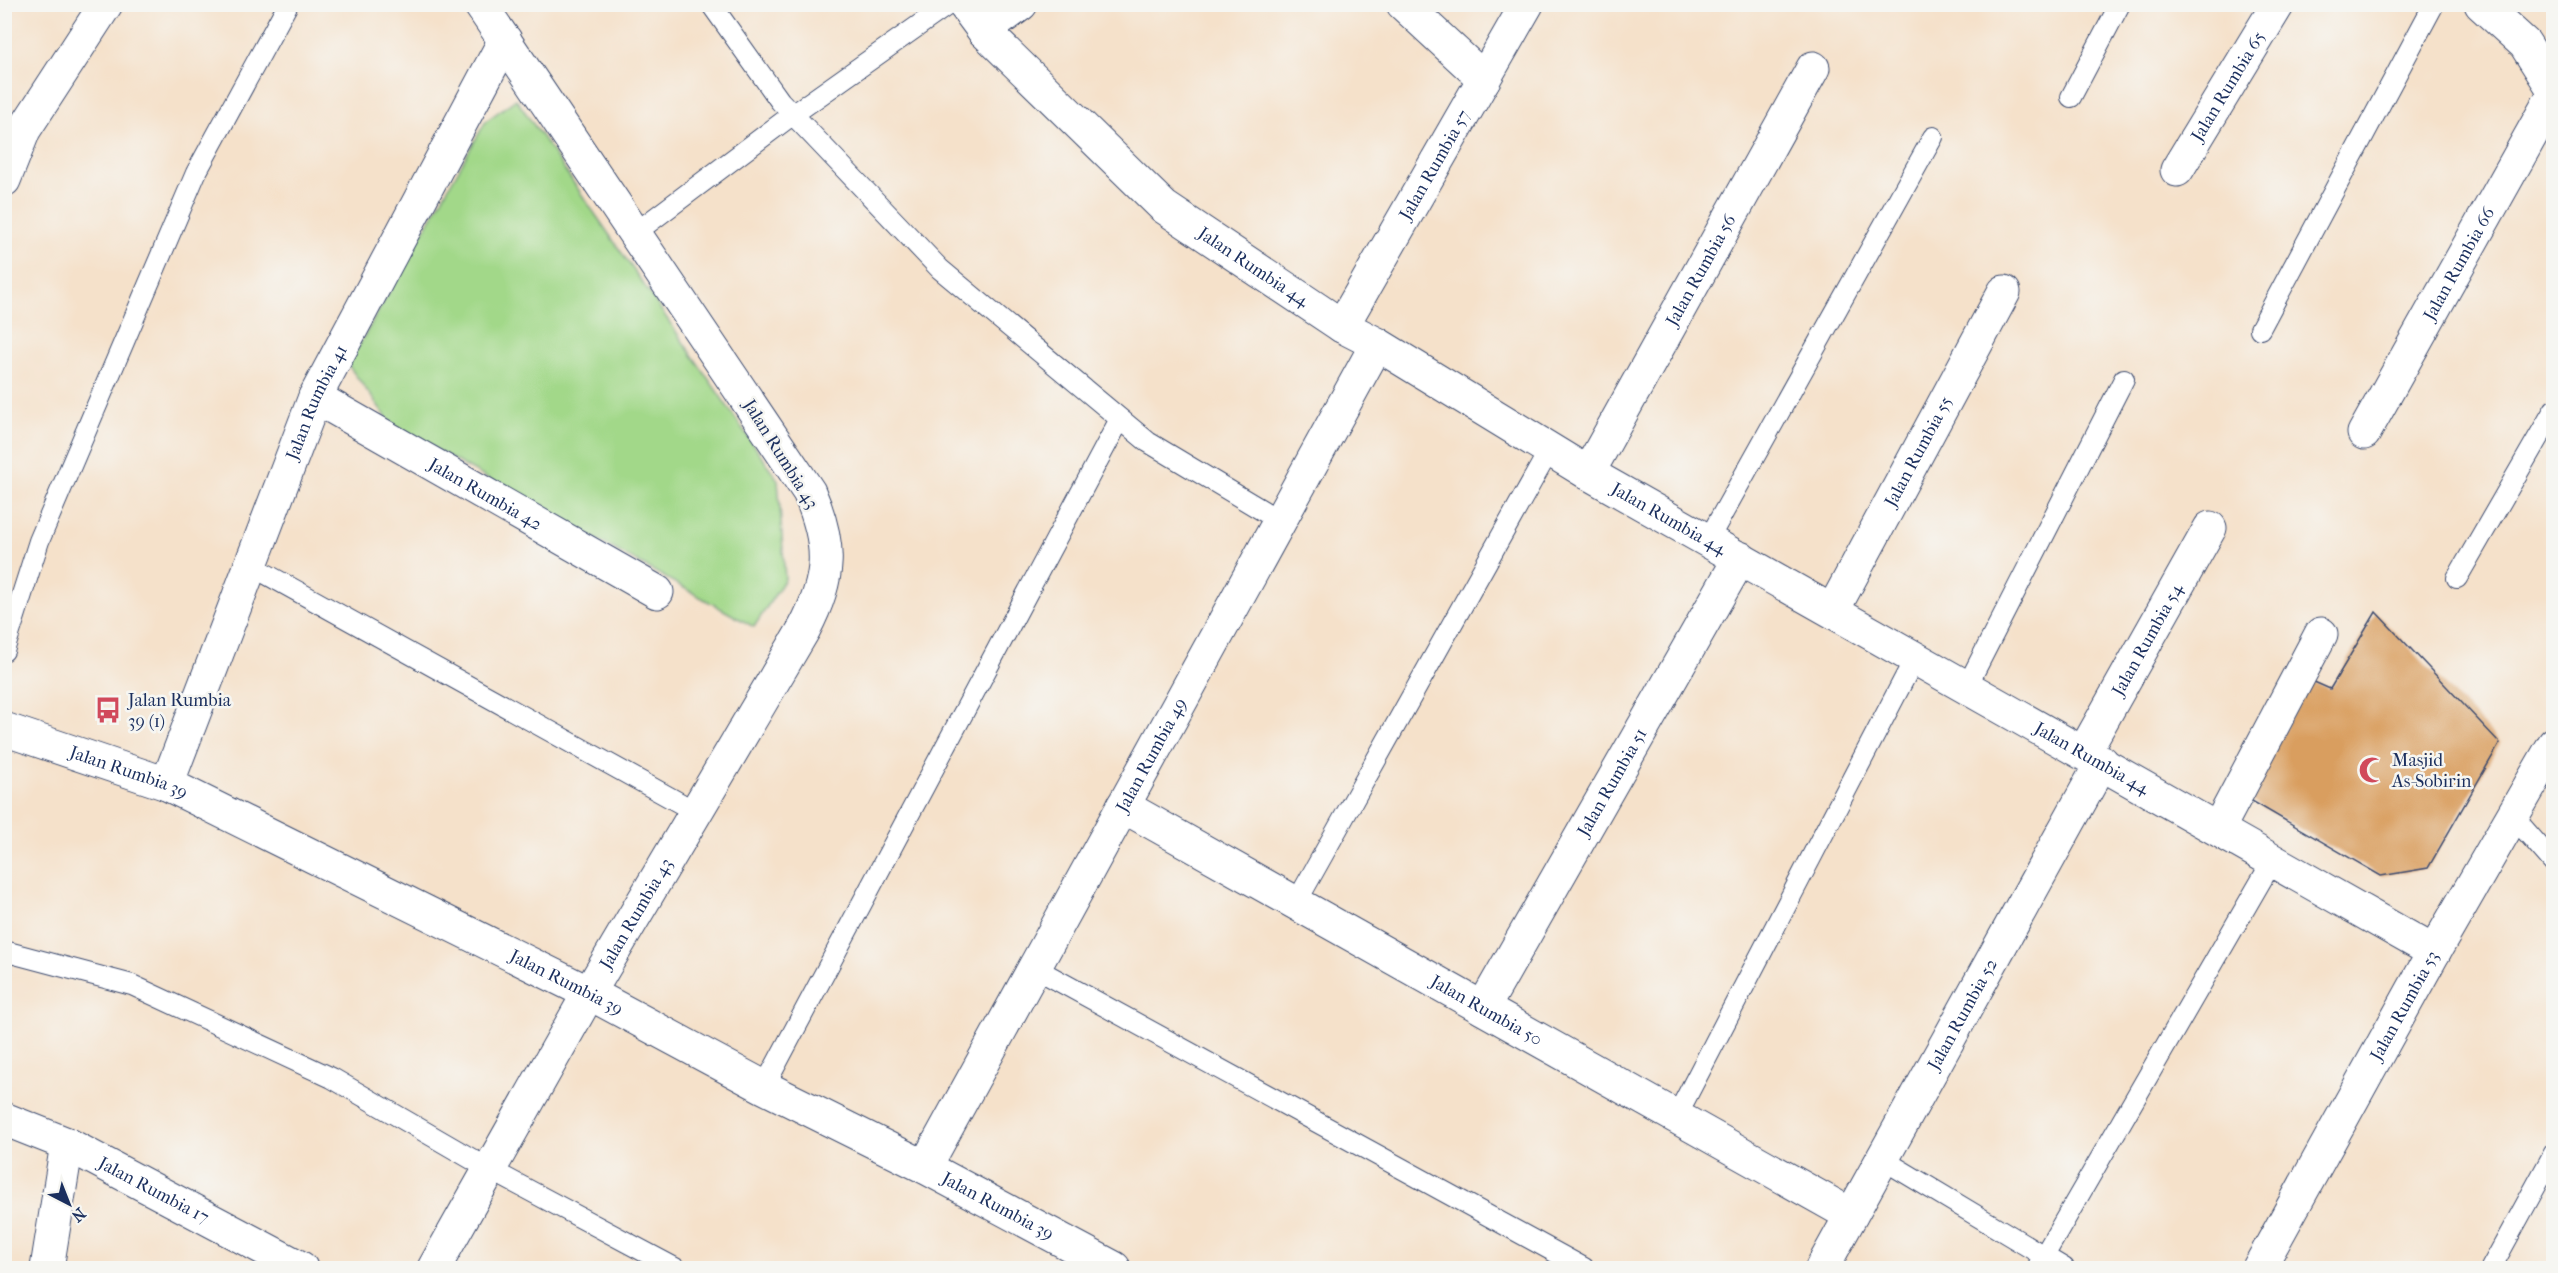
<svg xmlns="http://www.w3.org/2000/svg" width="2558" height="1273" font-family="'IM FELL French Canon',serif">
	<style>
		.green { fill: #a2d889; stroke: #5e8474; stroke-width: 1.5 }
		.building { fill: #d99e5e }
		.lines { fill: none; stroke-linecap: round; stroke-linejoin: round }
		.lane-casing { stroke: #3c4a6e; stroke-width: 22 }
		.street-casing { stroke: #3c4a6e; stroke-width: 35 }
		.lane { stroke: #fff; stroke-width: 20 }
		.street { stroke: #fff; stroke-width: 33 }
		.labels { text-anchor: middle; stroke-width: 5; stroke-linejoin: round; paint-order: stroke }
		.street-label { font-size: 18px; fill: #1b2f5e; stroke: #f6f6f2 }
		.poi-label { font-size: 18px; fill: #1b2f5e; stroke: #f6f6f2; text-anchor: start }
	</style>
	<rect width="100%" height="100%" fill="#f6f6f2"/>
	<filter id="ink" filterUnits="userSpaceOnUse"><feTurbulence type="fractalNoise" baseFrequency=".0167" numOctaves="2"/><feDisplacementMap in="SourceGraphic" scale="12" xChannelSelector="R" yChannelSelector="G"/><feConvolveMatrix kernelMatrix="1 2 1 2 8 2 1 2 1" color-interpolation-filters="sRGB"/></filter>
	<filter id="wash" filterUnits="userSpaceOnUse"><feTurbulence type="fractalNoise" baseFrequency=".008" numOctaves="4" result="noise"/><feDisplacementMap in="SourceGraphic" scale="24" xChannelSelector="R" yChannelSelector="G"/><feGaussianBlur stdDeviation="1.35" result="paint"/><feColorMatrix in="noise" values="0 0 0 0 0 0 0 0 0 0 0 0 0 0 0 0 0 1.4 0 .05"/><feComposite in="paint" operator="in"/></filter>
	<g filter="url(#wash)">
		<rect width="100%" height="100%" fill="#f5e1ca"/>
		<path class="green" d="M516,99L778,480L785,579L754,627L393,426L348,365L486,121Z"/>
		<g id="blocks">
			<path class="building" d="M2376,612L2500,743L2428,868L2381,876L2245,797L2312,681L2330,689Z"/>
		</g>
	</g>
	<g filter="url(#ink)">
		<use href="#blocks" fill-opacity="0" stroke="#3c4a6e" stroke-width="1.5"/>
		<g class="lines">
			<g class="lane-casing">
				<path id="lane" d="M711,4L780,101L940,269L1148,442L1280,521
					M2071,97L2120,4
					M635,233L792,115L949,4
					M2260,329L2434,4
					M1708,540L1933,137
					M250,565L696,812
					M2457,578L2554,410
					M4,651L39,541L196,173L288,4
					M1966,688L2124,379
					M2511,814L2554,863
					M1296,903L1550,449
					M4,951L132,985L332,1078L489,1169L675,1268
					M1035,968L1584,1268
					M764,1087L1120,419
					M1676,1117L1915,658
					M1882,1159L2064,1268
					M2037,1268L2273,860
					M2491,1268L2554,1153"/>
			</g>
			<g class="street-casing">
				<g id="street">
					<path id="s1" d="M964,4L984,31L1164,207L1342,326L1377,344L1588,473L2434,952"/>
					<path d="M1403,4L1484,79"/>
					<path d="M2481,4L2525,44L2554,90"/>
					<path d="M984,31L1021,4"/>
					<path id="s2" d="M2177,170L2278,4"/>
					<path d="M4,180L24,130L106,4"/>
					<path id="s3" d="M1342,326L1527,4"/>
					<path id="s4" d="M315,397L657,592"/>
					<path id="s5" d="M2364,433L2554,94"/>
					<path id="s6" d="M1588,473L1813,68"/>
					<path id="s7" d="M1833,610L2004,292"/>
					<path id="s8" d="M4,729L167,784L589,993L764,1087L925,1167L1114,1268"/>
					<path id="s9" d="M2084,752L2210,528"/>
					<path id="s10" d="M167,784L315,397L505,40"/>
					<path id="s11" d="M1123,806L1851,1215"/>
					<path d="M2218,829L2321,634"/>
					<path id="s12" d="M1483,1008L1740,558"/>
					<path id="s13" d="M4,1119L67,1144L301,1268"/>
					<path id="s14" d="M925,1167L1377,344"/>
					<path d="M47,1268L67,1144"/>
					<path id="s15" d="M434,1268L589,993L804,629C831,578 832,545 809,492L480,4"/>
					<path id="s16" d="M1822,1268L2102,762"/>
					<path id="s17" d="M2259,1268L2434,952L2554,744"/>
				</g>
			</g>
			<use href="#lane" class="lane"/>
			<use href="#street" class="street"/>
		</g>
	</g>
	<defs>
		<g id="bus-bare" transform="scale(2.07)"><path d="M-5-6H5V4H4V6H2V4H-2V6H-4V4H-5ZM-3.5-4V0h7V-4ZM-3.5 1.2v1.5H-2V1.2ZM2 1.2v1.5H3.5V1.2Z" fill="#d1495b" stroke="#f6f6f2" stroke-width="2.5" paint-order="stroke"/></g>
		<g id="mosque-bare" transform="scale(2.07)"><path d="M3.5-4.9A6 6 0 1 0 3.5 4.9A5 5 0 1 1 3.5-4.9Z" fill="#d1495b" stroke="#f6f6f2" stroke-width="2.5" paint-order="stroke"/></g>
	</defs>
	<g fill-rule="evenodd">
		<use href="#bus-bare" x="108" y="710"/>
		<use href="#mosque-bare" x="2372" y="770"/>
	</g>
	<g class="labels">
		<g class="street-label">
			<text dy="6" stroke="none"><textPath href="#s2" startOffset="98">Jalan Rumbia 65</textPath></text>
			<text dy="6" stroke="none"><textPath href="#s3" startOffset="186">Jalan Rumbia 57</textPath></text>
			<text dy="6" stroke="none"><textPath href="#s5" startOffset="194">Jalan Rumbia 66</textPath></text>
			<text dy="6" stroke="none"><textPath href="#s1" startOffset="393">Jalan Rumbia 44</textPath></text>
			<text dy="6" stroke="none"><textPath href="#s6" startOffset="232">Jalan Rumbia 56</textPath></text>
			<text dy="6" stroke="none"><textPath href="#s10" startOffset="410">Jalan Rumbia 41</textPath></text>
			<text dy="6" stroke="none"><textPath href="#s7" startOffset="180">Jalan Rumbia 55</textPath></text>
			<text transform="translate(781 454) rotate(58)" y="6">Jalan Rumbia 43</text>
			<text dy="6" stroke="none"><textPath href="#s4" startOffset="196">Jalan Rumbia 42</textPath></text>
			<text dy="6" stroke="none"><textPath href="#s1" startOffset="879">Jalan Rumbia 44</textPath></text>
			<text dy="6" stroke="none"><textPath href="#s9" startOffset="129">Jalan Rumbia 54</textPath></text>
			<text dy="6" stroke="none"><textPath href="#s14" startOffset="470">Jalan Rumbia 49</textPath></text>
			<text dy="6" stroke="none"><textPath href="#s1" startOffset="1365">Jalan Rumbia 44</textPath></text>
			<text dy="6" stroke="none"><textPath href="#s8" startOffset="132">Jalan Rumbia 39</textPath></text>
			<text dy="6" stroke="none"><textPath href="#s12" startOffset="260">Jalan Rumbia 51</textPath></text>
			<text dy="6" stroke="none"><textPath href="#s15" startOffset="408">Jalan Rumbia 43</textPath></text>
			<text dy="6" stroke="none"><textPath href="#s8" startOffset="618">Jalan Rumbia 39</textPath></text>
			<text dy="6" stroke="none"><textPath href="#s17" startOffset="300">Jalan Rumbia 53</textPath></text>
			<text dy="6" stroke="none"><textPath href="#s11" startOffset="417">Jalan Rumbia 50</textPath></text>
			<text dy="6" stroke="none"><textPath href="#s16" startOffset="290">Jalan Rumbia 52</textPath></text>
			<text dy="6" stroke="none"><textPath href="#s13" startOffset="166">Jalan Rumbia 17</textPath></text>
			<text dy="6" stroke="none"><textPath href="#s8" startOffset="1104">Jalan Rumbia 39</textPath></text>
		</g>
		<g class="poi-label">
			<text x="128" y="706">Jalan Rumbia<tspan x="128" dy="21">39 (1)</tspan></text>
			<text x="2392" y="766">Masjid<tspan x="2392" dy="21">As-Sobirin</tspan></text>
		</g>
	</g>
	<rect width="2558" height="1273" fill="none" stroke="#f6f6f2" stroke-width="24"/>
	<g transform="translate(69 1204) rotate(138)" stroke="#f6f6f2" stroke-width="4.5" paint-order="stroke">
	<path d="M0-4.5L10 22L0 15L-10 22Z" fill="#1b2f5e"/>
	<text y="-9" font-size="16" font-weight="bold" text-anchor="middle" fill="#1b2f5e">N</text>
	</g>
</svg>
